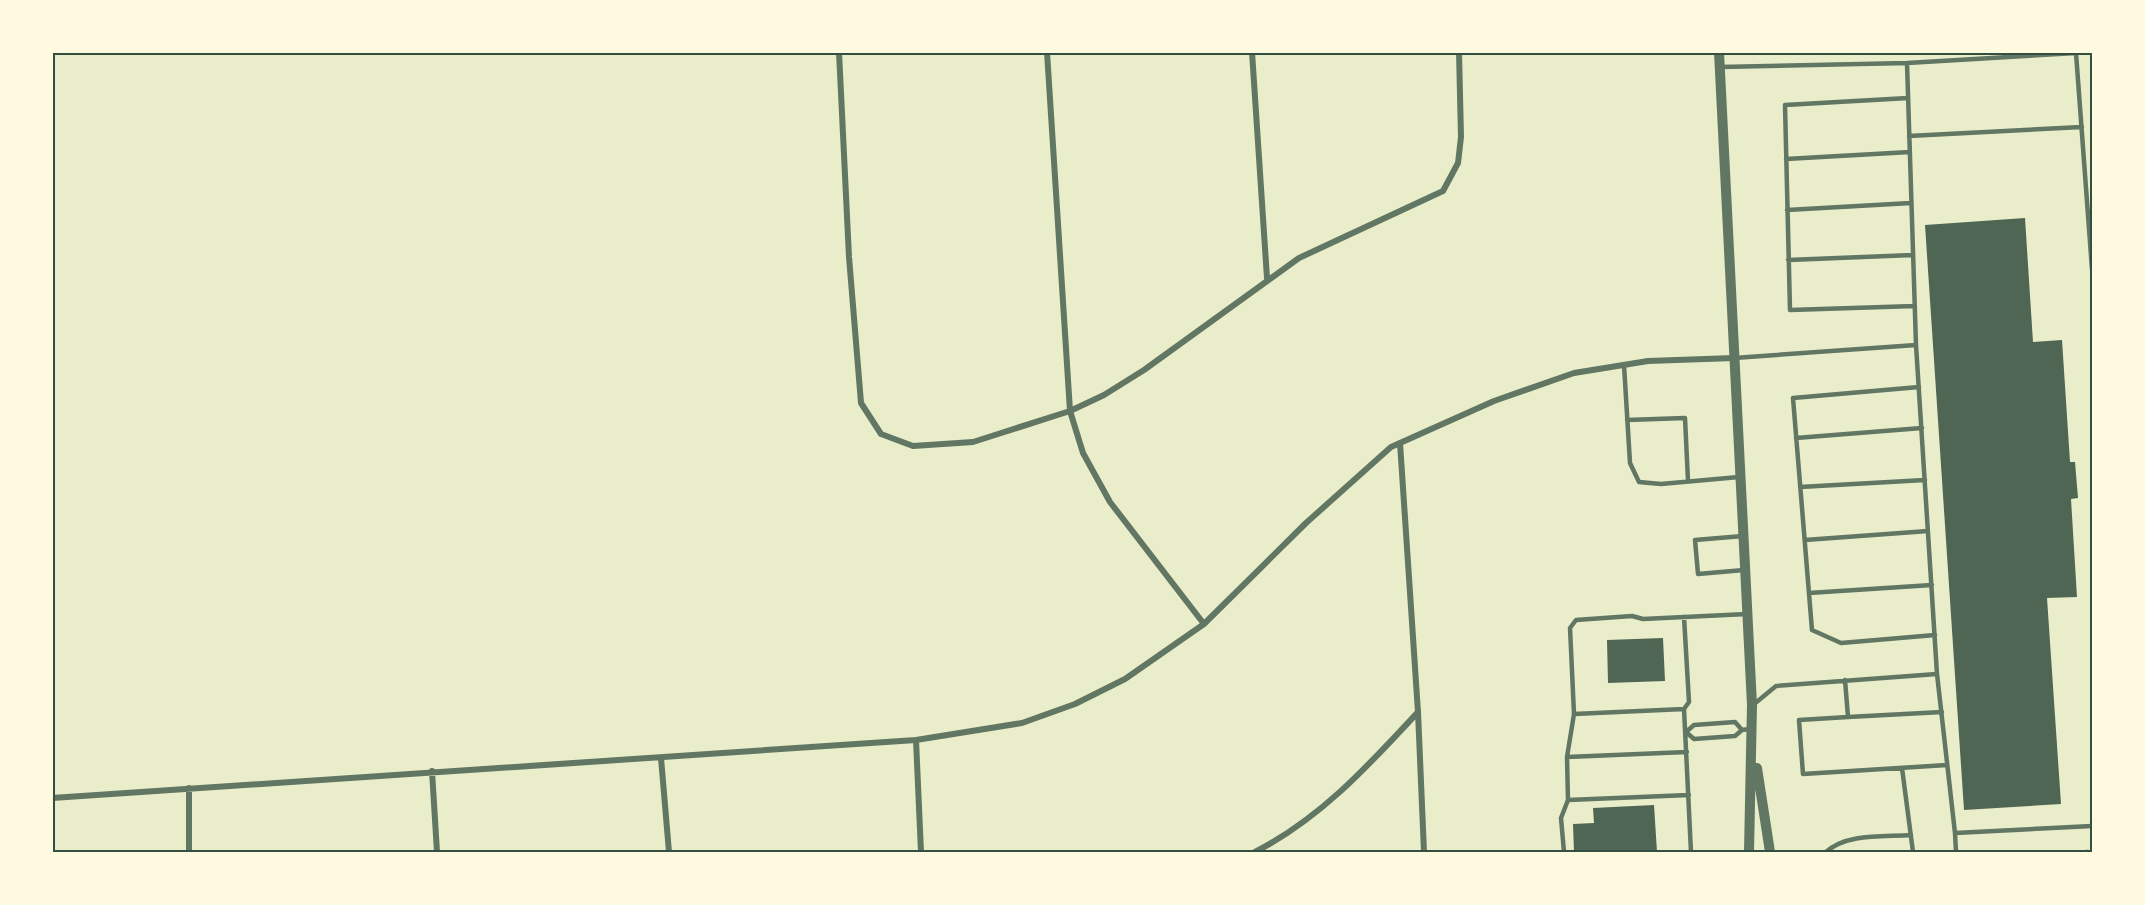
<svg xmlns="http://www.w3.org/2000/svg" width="2145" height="905" font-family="Lato,sans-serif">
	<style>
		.building { fill: #4f6655 }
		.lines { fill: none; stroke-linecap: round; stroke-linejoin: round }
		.service { stroke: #617663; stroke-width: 4.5 }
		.minor { stroke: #617663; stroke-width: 6 }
		.tertiary { stroke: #617663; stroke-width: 10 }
		.neatline { fill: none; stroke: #344e41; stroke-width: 2 }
	</style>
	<rect width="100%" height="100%" fill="#e9edc9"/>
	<path class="building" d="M2025,218L2033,342L2062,340L2070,462H2075L2078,498L2071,499L2077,597L2047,598L2061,804L1964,810L1925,225Z
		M1663,638L1665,681L1608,683L1607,640Z
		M1654,805L1657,852H1574L1573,824L1594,823L1593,808Z"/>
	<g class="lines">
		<path class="service" d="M1720,67L1907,63
			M1908,98L1785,105L1790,310L1915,306
			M1909,136L2082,127
			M1786,159L1910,152
			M1787,210L1911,203
			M1788,260L1913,255
			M1916,345L1937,674L1955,833L2092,826
			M1734,358L1916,345L1907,63L2076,53L2092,269
			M1624,365L1630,463L1639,482L1661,484L1739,477
			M1919,387L1793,398L1812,630L1841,643L1935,635
			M1627,420L1685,418L1688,481
			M1796,438L1922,428
			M1800,487L1925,480
			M1743,536L1695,540L1698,574L1744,570
			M1805,540L1928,531
			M1809,593L1932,585
			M1845,680L1848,717L1799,720L1803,774L1947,765
			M1753,705L1776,686L1937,674
			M1684,709L1691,852
			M1574,714L1570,628L1576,620L1632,616L1643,619L1747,614
			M1848,717L1942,712
			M1686,732L1694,739L1735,736L1742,730L1750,729
			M1686,732L1694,725L1735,722L1742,730
			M1567,757L1574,714L1684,709L1689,702L1684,617
			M1902,768L1913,852
			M1568,800L1689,795
			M1955,833L1956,852
			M1564,852L1561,818L1568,800L1567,757L1687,752
			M1826,852C1847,833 1883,837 1911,835
			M2086,852H2088"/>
		<path class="minor" d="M839,52L849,257L861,403L881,434L913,446L973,442L1070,411L1104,395L1144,370L1299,258L1443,191L1458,163L1461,137L1459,52
			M1047,52L1070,411L1083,453L1110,502L1204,624
			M1252,52L1267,278
			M1400,443L1418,712L1424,852
			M916,740L921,852
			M661,758L669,852
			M432,771L437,852
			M189,788V852
			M52,798L916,740L1022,723L1075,704L1125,679L1204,624L1306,523L1391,447L1494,401L1574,373L1648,361L1734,358
			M1255,852C1321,818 1369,765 1418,712"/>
		<path class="tertiary" d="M1719,52L1752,705L1749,852
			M1757,768L1770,852"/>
	</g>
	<rect width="2145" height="905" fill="none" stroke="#fefae0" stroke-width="108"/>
	<rect x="54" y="54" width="2037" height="797" class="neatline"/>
</svg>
